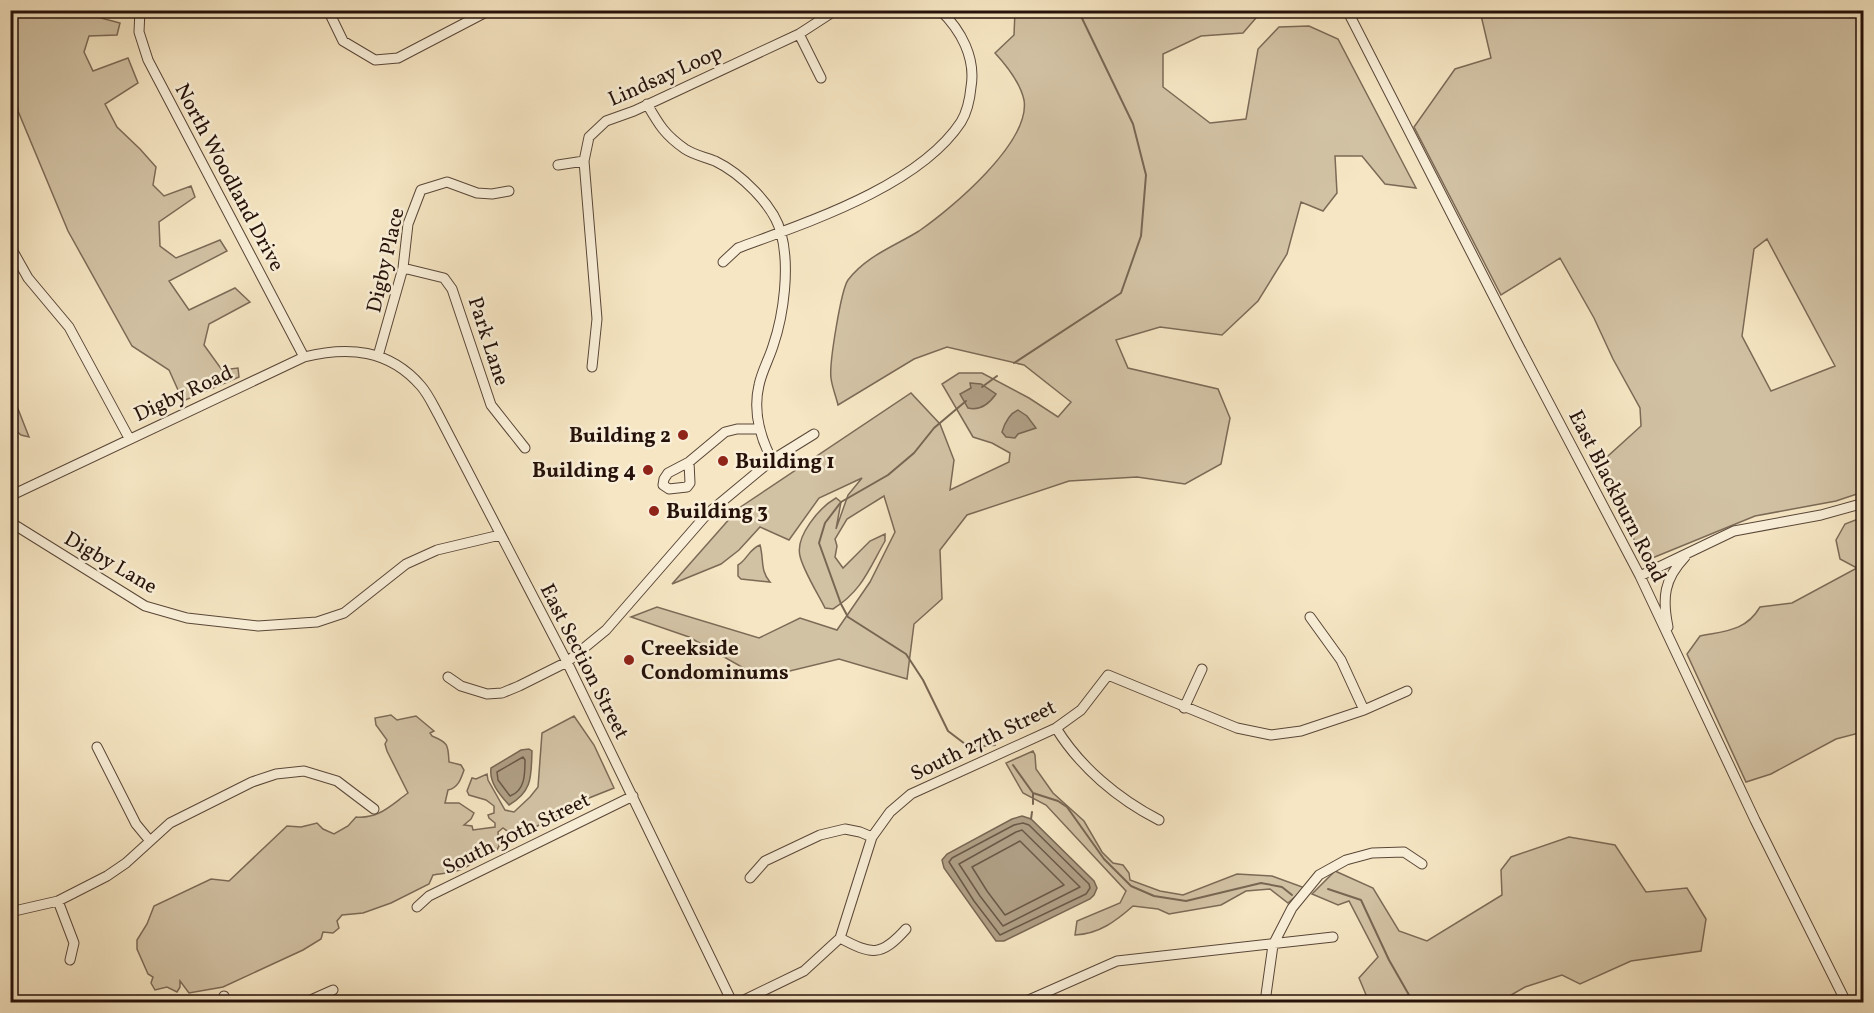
<svg xmlns="http://www.w3.org/2000/svg" width="1874" height="1013" font-family="Vollkorn,serif">
	<style>
		.green { fill: #d2c2a4; stroke: #7c6a57; stroke-width: 1.5; fill-rule: evenodd }
		.water { fill: #af9e84; stroke: #786653; stroke-width: 1.5 }
		.lines { fill: none; stroke-linecap: round; stroke-linejoin: round }
		.shore { stroke: #6a5847; stroke-width: 1.5 }
		.stream { stroke: #786653; stroke-width: 2 }
		.minor-casing { stroke: #594638; stroke-width: 11 }
		.minor { stroke: #f9efd8; stroke-width: 9 }
		.poi-dot { fill: #8f2418; stroke: #f9efd8; stroke-width: 2 }
		.labels { text-anchor: middle; stroke-width: 5; stroke-linejoin: round; paint-order: stroke }
		.street-label { font-size: 21px; fill: #25110a; stroke: #f9efd8 }
		.poi-label { font-size: 21px; font-weight: bold; fill: #25110a; stroke: #f9efd8; text-anchor: start }
	</style>
	<rect width="100%" height="100%" fill="#f6e6c3"/>
	<filter id="stains"><feTurbulence type="fractalNoise" baseFrequency=".00333" numOctaves="4"/><feColorMatrix values="0 0 0 0 .2 0 0 0 0 .09 0 0 0 0 .02 0 0 0 .5 -.17"/></filter>
	<radialGradient id="worn" r=".72"><stop offset=".6" stop-color="#630" stop-opacity="0"/><stop offset="1" stop-color="#630" stop-opacity=".3"/></radialGradient>
	<path class="green" d="M11,10L75,11L120,23L117,35L89,36L84,52L93,71L128,58L138,83L105,104L117,127L140,149L156,167L153,185L164,196L191,186L195,197L159,222L160,246L176,258L220,240L227,251L169,281L189,310L235,288L250,302L209,324L204,345L222,370L238,368L239,377L183,401L169,370L132,346L68,231L18,111L15,83L11,81Z
		M1015,11H1262L1243,33L1201,36L1163,54V87L1210,123L1246,119L1258,49L1279,27L1309,26L1338,39L1416,188L1385,184L1362,156H1335L1337,193L1323,211L1301,202L1287,254L1258,301L1222,335L1160,327L1116,340L1128,368L1218,389L1230,418L1221,464L1185,484L1137,477L1069,481L967,515L940,550L942,599L914,624L907,679L839,659L761,678L689,637L631,617L657,607L759,638L800,618L837,630L870,582L895,532L884,496L847,519L835,539L837,546L835,557L843,568L870,541L885,534V541C869,569 862,591 833,609L825,608C818,594 803,570 800,556C795,536 820,507 836,498L841,502L836,529L848,495L862,478L819,498L789,540L760,527L739,550L721,564L672,584L739,508L911,393L940,424L954,460L950,490L1009,462L1010,453L992,443L973,437L942,384L959,373H982L1029,398L1058,417L1071,402L1024,365L947,347L914,359L838,405C836,396 832,387 831,378C829,364 841,290 848,280C866,256 895,246 919,231C951,209 1031,142 1024,100C1020,82 1007,66 995,53L1014,35Z
		M1480,11H1863V492L1836,501L1755,516L1645,561L1597,466L1641,426L1640,408L1613,359L1594,318L1560,258L1501,295L1414,127L1455,69L1491,58ZM1767,239L1835,366L1771,391L1742,336L1754,249Z
		M11,391L29,437L21,435L11,426Z
		M1863,517V732L1836,739L1771,774L1746,782L1687,654L1700,636C1725,631 1746,631 1760,607L1792,603L1857,568L1840,559L1836,540L1845,524Z
		M760,545C764,559 760,571 770,582L741,579L738,576V565C747,560 749,549 760,545Z
		M391,715L397,720L416,716L434,731L430,733L432,736C449,743 448,745 449,762L461,765L464,770C461,779 458,788 448,790L445,803H459L474,813L471,819L464,825L472,826L473,830L495,827V823L489,818L488,815L494,813V806L486,800L469,795L467,791L472,778L476,779L487,774L488,780L505,810L514,812L530,797L538,787L542,733L574,716L594,745L614,788L574,804L568,810L524,833L517,828L511,834L503,828L498,832L499,846L496,852C481,856 475,863 462,869C454,873 442,873 433,875L429,884L391,903L363,913L342,915L337,921L339,928L333,933L323,932L321,939L303,950L223,987L189,993L180,981V987L177,992L167,987L155,990L151,983L153,977L148,974L137,949V940L147,924L154,906L211,879L229,881L287,826L301,827L317,823L323,829L334,834L348,826L356,817C379,819 391,805 408,793L387,751L385,744L387,740L376,725L375,718Z
		M1033,751L1035,755L1036,769L1053,793L1084,821L1102,852L1113,863L1123,865L1129,873L1130,880L1160,891L1183,895L1237,874L1272,876L1305,888L1288,903L1270,889L1246,891L1221,905L1169,914L1158,909L1133,906C1116,921 1099,934 1075,935L1077,921L1120,903L1126,891L1046,805L1023,793L1006,763Z
		M1569,837L1615,845L1646,892L1687,888L1706,919L1701,951L1631,961L1580,984L1562,975L1525,987L1499,1002H1369L1359,978L1378,957L1349,901L1338,905L1312,894L1335,871L1373,888L1399,931L1427,941L1502,895L1501,870L1511,857Z"/>
	<path class="water" d="M970,383L981,384L996,394C989,404 980,411 968,408L960,394L971,388Z
		M1018,410L1027,416L1036,428L1018,434L1015,438L1006,437L1002,432C1005,422 1009,414 1018,410Z
		M529,749L532,751C531,776 533,791 509,805C499,794 489,782 491,768L521,750Z
		M1022,816L1031,819L1094,881L1097,888L1094,895L1090,899L1004,941H996L944,868L942,860L947,854L1012,819Z"/>
	<g class="lines">
		<path class="shore" d="M523,757L525,760C525,774 525,791 510,796L498,780L497,772Z
			M1023,823L1029,825L1089,884L1090,888L1086,894L1000,935L974,901L949,862L952,858L1014,825Z
			M1022,830L1080,887L1003,926L980,896L959,864L1016,832Z
			M1020,841L1064,885L1005,915L987,891L972,867Z"/>
		<path class="stream" d="M1014,363L1121,293L1141,236L1146,175L1133,124L1078,10
			M982,387L997,376
			M966,401L934,428L914,453L888,475L841,502L825,523L819,543L841,604L848,617L906,654L923,680L948,731L969,747L995,745
			M1013,765L1033,793L1058,801L1067,807L1104,859L1131,886L1154,896L1186,901L1261,883L1282,887L1292,895
			M1033,793V804
			M1031,819L1032,812
			M1328,889L1361,900L1389,960L1413,1002"/>
		<g class="minor-casing">
			<path id="minor" d="M140,10L139,32L148,60L304,357
				M328,10L343,41L375,60L398,58L490,10
				M1347,10L1519,346L1640,576L1755,820L1846,1002
				M799,34L821,78
				M647,104C659,125 665,135 685,149C694,155 705,157 715,161C740,173 774,205 781,233C790,266 784,314 773,346C769,359 762,371 759,385C753,410 760,437 772,460
				M558,165L584,161
				M10,246L28,278L69,327L129,438
				M723,262L738,248C808,222 919,186 961,122C967,112 970,98 971,87C976,58 961,30 940,10
				M403,268L444,278L452,289L491,405L525,448
				M378,356L403,268L408,224L421,190L447,182L477,193L492,194L509,191
				M592,367L597,319L584,161L589,137L606,121L634,111L799,34L836,10
				M689,462L690,483L687,487L669,489L663,485L664,479L668,473L689,462L725,432L737,429H760
				M10,496L304,357C348,346 389,349 421,386C428,394 433,405 438,414L567,662L732,1002
				M10,522L145,606L187,618L258,626L317,622L344,613L406,564L437,550L500,535
				M1640,576L1734,531L1821,515L1864,503
				M1310,617L1341,660L1364,710
				M1668,627C1662,598 1664,579 1685,557
				M448,677L461,686L487,694L502,693L519,686L567,662L606,630L707,514L772,460L814,434
				M1184,708L1202,669
				M1056,728C1080,767 1118,799 1159,820
				M97,747L136,824L150,841
				M750,878L765,861L820,835L845,829L860,832L872,837
				M58,901L74,943L70,960
				M417,907L429,896L633,796
				M10,912L58,901L107,876L126,863L170,823L252,782L276,774L304,771L337,781L374,809
				M840,938C872,955 881,957 906,929
				M224,996L226,1002
				M306,1002L333,990
				M740,1002L804,971L840,938L872,837L890,812L911,794L1056,728L1081,710L1108,675L1237,728L1271,735L1301,731L1364,710L1407,691
				M1024,1002L1117,961L1333,937
				M1265,1002L1273,945L1292,908L1319,875L1346,860L1372,853L1404,852L1422,864
				M1358,1002H1359"/>
		</g>
		<use href="#minor" class="minor"/>
	</g>
	<g class="poi-dot">
		<circle cx="683" cy="435" r="6"/>
		<circle cx="723" cy="461" r="6"/>
		<circle cx="648" cy="470" r="6"/>
		<circle cx="654" cy="511" r="6"/>
		<circle cx="629" cy="660" r="6"/>
	</g>
	<g class="labels">
		<g class="street-label">
			<text transform="translate(665 75) rotate(-24)" y="7">Lindsay Loop</text>
			<text transform="translate(230 177) rotate(62)" y="7">North Woodland Drive</text>
			<text transform="translate(385 260) rotate(-77)" y="7">Digby Place</text>
			<text transform="translate(489 341) rotate(72)" y="7">Park Lane</text>
			<text transform="translate(183 393) rotate(-25)" y="7">Digby Road</text>
			<text transform="translate(1618 496) rotate(63)" y="7">East Blackburn Road</text>
			<text transform="translate(111 562) rotate(30)" y="7">Digby Lane</text>
			<text transform="translate(585 661) rotate(63)" y="7">East Section Street</text>
			<text transform="translate(983 740) rotate(-26)" y="7">South 27th Street</text>
			<text transform="translate(516 833) rotate(-26)" y="7">South 30th Street</text>
		</g>
		<g class="poi-label">
			<text x="671" y="442" text-anchor="end">Building 2</text>
			<text x="735" y="468">Building 1</text>
			<text x="636" y="477" text-anchor="end">Building 4</text>
			<text x="666" y="518">Building 3</text>
			<text x="641" y="655">Creekside<tspan x="641" dy="24">Condominums</tspan></text>
		</g>
	</g>
	<rect width="1874" height="1013" fill="none" stroke="#f6e6c3" stroke-width="36"/>
	<rect x="12" y="12" width="1850" height="989" fill="none" stroke="#25110a" stroke-width="3"/>
	<rect x="18" y="18" width="1838" height="977" fill="none" stroke="#25110a" stroke-width="1.5"/>
	<rect width="100%" height="100%" filter="url(#stains)"/>
	<rect width="100%" height="100%" fill="url(#worn)"/>
</svg>
